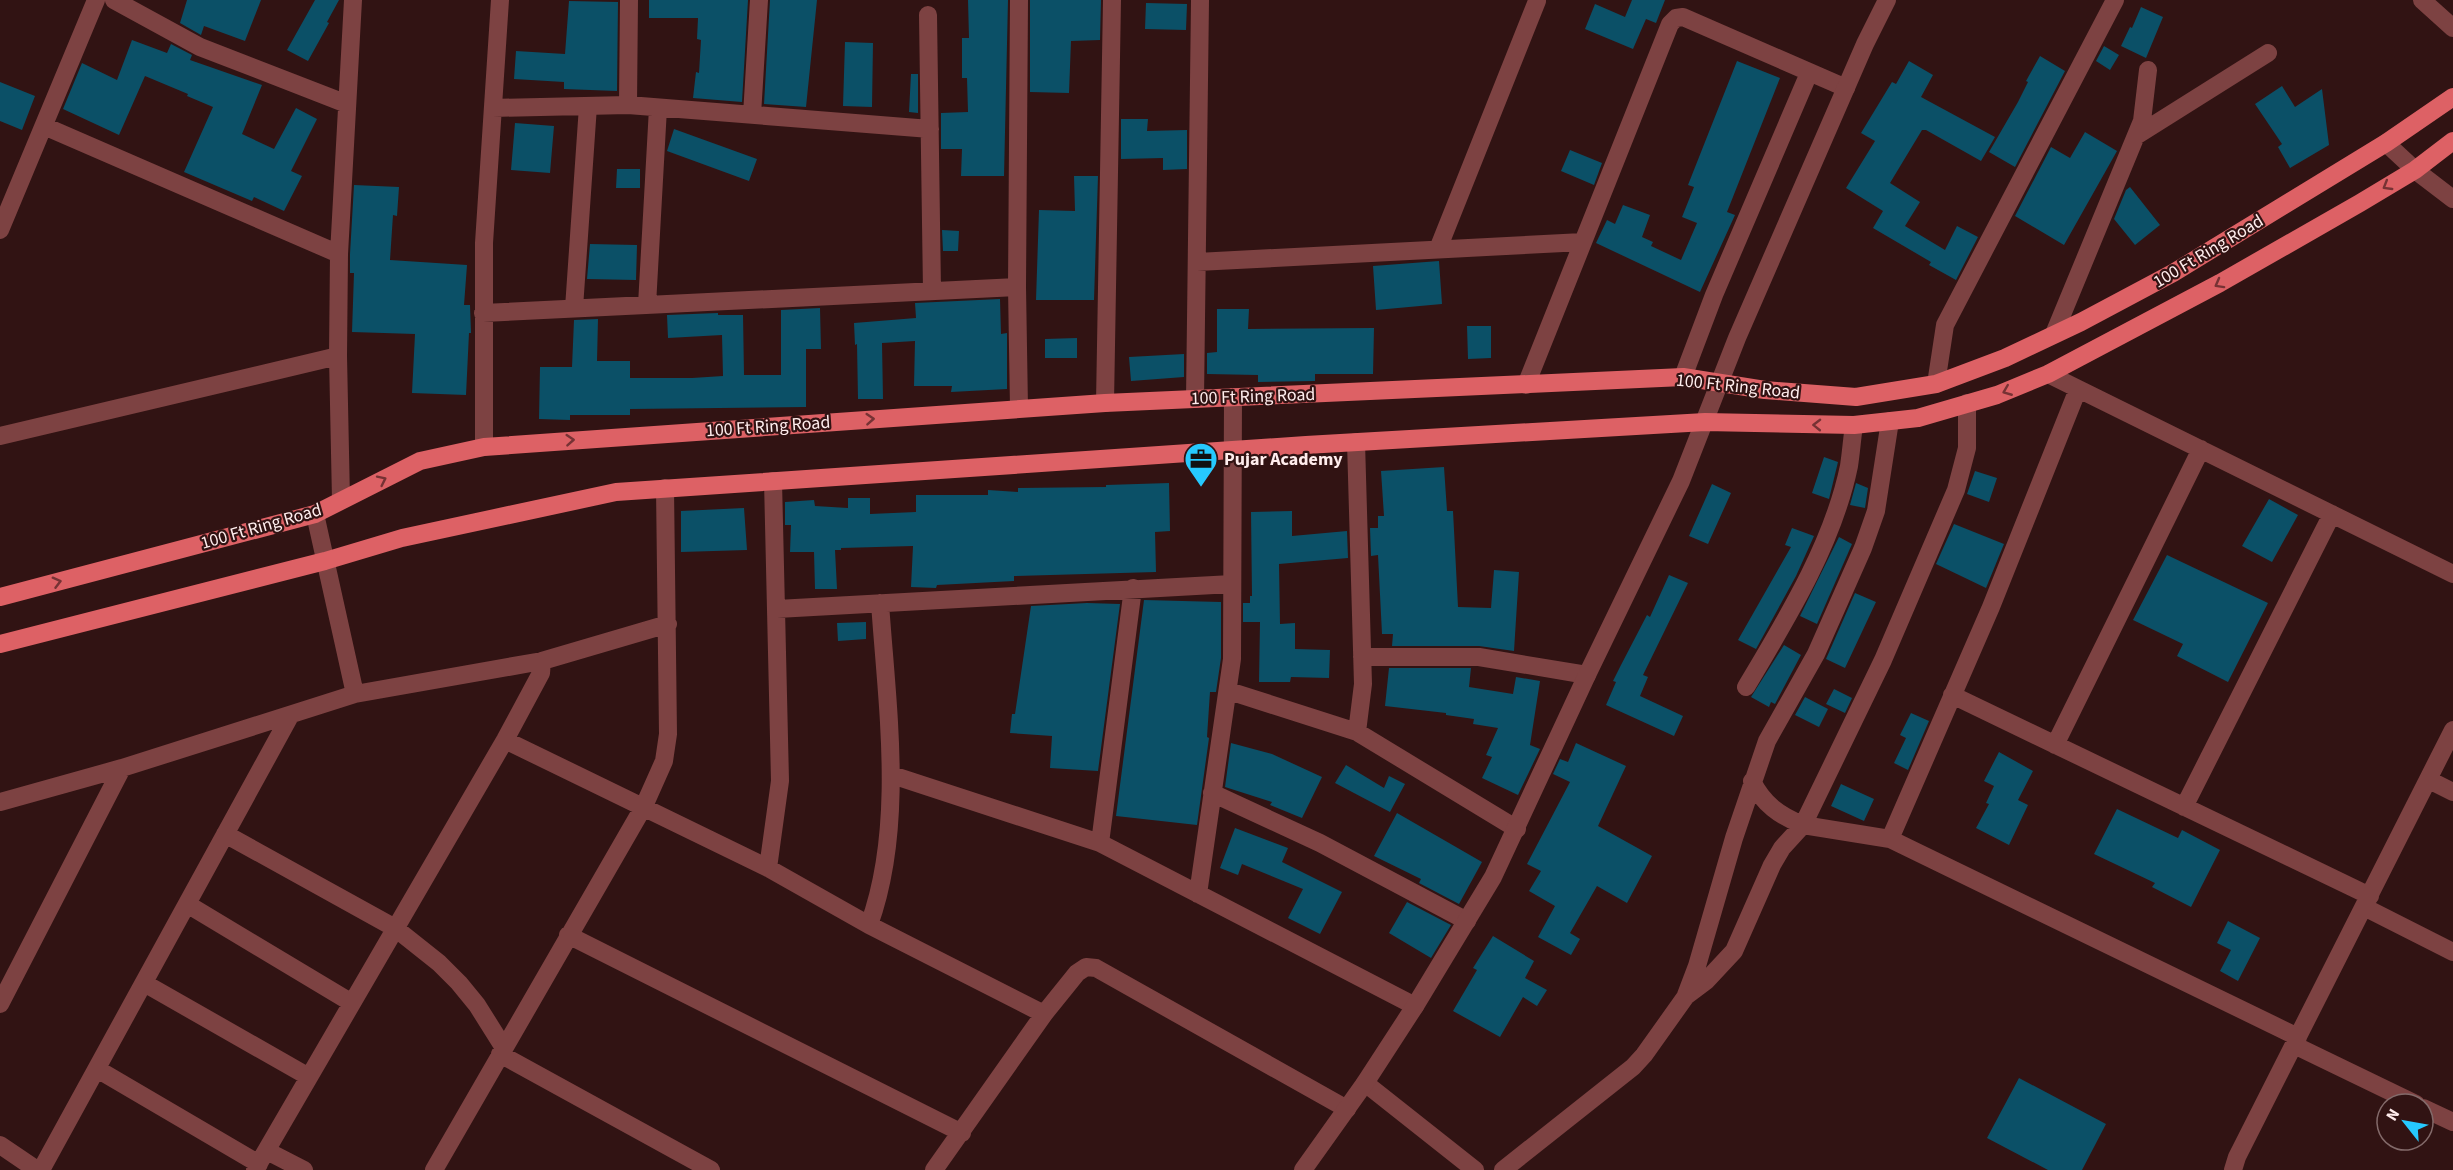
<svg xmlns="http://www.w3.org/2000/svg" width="2453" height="1170" font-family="'Source Sans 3',sans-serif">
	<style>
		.building { fill: #0b5067 }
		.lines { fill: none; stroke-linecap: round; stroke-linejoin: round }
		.minor { stroke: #7d4242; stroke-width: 18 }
		.tertiary { stroke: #7d4242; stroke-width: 18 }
		.primary { stroke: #dd6165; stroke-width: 18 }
		.oneway { stroke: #763234 }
		.labels { text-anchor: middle; stroke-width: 4.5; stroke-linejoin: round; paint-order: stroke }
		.street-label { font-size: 18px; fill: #ffeded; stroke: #311313 }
		.poi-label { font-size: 18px; font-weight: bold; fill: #ffeded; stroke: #311313; text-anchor: start }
	</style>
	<rect width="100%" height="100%" fill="#311313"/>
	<path class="building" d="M187,0H261L245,41L204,26L201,35L180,23Z
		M315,0H339L327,22L329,23L308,61L287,50Z
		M649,0H748L742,102L693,98L696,72L699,73L701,40L697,39L698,18H649Z
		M770,0H817L806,107L764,104Z
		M968,0H1008L1004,176H961L962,149H941V113L968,112L967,78H962V38H969Z
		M1030,0H1101L1100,40L1071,41L1069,93L1030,92Z
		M1632,0H1665L1656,23L1646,19L1633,49L1585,29L1595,4L1625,17Z
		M569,1L618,2L617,91L564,89V82L514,79L516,51L565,54Z
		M1146,3L1187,4L1186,30L1145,29Z
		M2141,7L2163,17L2146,58L2121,46L2130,27L2132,28Z
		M132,40L167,53L171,44L192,55L190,60L262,85L242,134L274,149L296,108L317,119L291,171L302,176L284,211L254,197L252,201L184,172L213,107L187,96L188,94L145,76L119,135L63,109L82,63L117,80Z
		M845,42L873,43L872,107L843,106Z
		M2104,46L2119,55L2110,70L2096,61Z
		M2040,56L2065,71L2015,167L1989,152L2018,102L2028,82L2026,81Z
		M1737,61L1780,78L1727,212L1735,215L1700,292L1596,243L1607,220L1615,224L1623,205L1650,215L1642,237L1653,242L1651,246L1681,260L1697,223L1682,217L1694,187L1688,185Z
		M1909,61L1933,75L1921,97L1995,137L1981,161L1926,130H1922L1890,183L1920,202L1905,226L1945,250L1957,226L1978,237L1956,280L1929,265L1931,262L1873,228L1883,211L1846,188L1875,141L1861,133L1892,82L1896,84Z
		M911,74H918V113L909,112Z
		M0,82L35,96L22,130L0,121Z
		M2282,86L2295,107L2322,89L2329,145L2290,168L2278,147L2282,144L2255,104Z
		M1121,119H1148L1147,131L1187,130V169L1163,170V158L1121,159Z
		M515,123L554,126L550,173L511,170Z
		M674,129L757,159L749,181L667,151Z
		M2085,132L2117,151L2064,245L2015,216L2051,147L2070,158Z
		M1570,150L1602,163L1594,185L1561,171Z
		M617,169H640V188H616Z
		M1074,176H1098L1094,300H1036L1039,210L1075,211Z
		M354,185L399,187L397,216L393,215L390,260L467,265L464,305H470L471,333H469L466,395L412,393L415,334L352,332L354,273H350V254Z
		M2130,187L2160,225L2135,245L2114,219L2126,190Z
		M942,230L959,231L958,251H943Z
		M590,244L637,245L636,280L587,279Z
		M1439,261L1442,304L1376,310L1373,266Z
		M1000,299L1001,334L1007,333V389L951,392L952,386H914L915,341L882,343L883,399H858L857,344L855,345L854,323L916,318L915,303Z
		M820,308L821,349H806V407L630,409V415H570V420L539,419L540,367H572L574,320L598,319L597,361H630V378H692L723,376L722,335L668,338L667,315L718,313V315H743L744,375H781V310Z
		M1217,309H1249L1248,329L1374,328L1373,374H1315V381L1258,382V375L1207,374V353L1217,352Z
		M1467,326H1491V358L1468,359Z
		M1077,338V358H1045V339Z
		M1184,354V377L1131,381L1129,357Z
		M1824,457L1838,462L1829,499L1812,493Z
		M1444,467L1447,511H1453L1458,607L1491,608L1494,570L1519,572L1514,651L1479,646H1392L1393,634H1382L1378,555L1371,556L1370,528H1378V516H1384L1381,471Z
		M1975,471L1997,478L1989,502L1967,494Z
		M1169,483L1170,531L1155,532L1156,572L1014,576V581L937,585L936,588L911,587L913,546L841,548V550H835L837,589H815L814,552H790L791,525H785V502L814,500L815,506L848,508V498H870V514L916,512V495H988V490L1018,492V488L1106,487V485Z
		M1856,483L1868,488L1865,508L1850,505Z
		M1712,484L1731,493L1708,544L1689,536Z
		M2269,499L2298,515L2272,562L2242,546Z
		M744,508L747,550L681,552V511Z
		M1292,511V536L1347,531L1348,558L1279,564L1280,624L1295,623V649L1330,650L1329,678L1291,677L1290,682H1259L1260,622H1243V603H1250V596H1252L1251,512Z
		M1954,524L2004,544L1986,588L1936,564Z
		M1792,528L1814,536L1796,576L1756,649L1738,640L1791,547L1785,545Z
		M1839,537L1852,544L1817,624L1800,616Z
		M2167,555L2268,603L2228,682L2177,656L2183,644L2133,620Z
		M1669,575L1688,583L1643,675L1648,677L1640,696L1683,716L1674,736L1606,705L1616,682L1613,681L1621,665L1647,615L1650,617Z
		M1855,593L1876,602L1845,668L1826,659Z
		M1144,600L1221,602V658L1216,692H1210L1207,737L1209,738L1197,825L1116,816Z
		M1087,603L1120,604L1098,771L1050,768L1052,736L1010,733L1012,714H1015L1031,606Z
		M866,622V639L838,641L837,623Z
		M1784,645L1801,655L1775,704L1771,702L1769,707L1751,697Z
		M1389,668H1471L1469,687L1513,694L1516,677L1540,681L1530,745L1540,749L1518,795L1482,778L1492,757L1486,755L1498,728L1473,724L1474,719L1446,715V713L1385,706Z
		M1834,689L1852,698L1845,713L1826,704Z
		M1805,697L1828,709L1819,727L1795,715Z
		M1911,713L1929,721L1908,770L1894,763L1906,738L1900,735Z
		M1231,743L1272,754L1322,777L1302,818L1270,805L1272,802L1225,787Z
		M1576,743L1626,766L1598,826L1652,856L1627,903L1597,886L1570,933L1580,939L1571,955L1538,937L1555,906L1529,891L1541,871L1527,864L1570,782L1553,774L1560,759L1568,762Z
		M1999,752L2033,771L2018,800L2028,805L2009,845L1976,828L1989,804L1986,803L1994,786L1984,781Z
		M1346,765L1384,788L1389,776L1405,784L1390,812L1335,783Z
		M1841,784L1874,799L1864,821L1831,806Z
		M2117,809L2178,838L2182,830L2220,850L2191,907L2152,887L2155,883L2094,854Z
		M1397,813L1482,862L1459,904L1419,883L1421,879L1374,856Z
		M1235,828L1288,848L1282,862L1342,892L1320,934L1288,918L1303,889L1242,864L1238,875L1220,868Z
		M1407,902L1451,925L1431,958L1389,933Z
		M2228,921L2260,938L2238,981L2220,971L2231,950L2217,943Z
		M1493,936L1534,961L1525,978L1547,990L1537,1006L1523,997L1500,1037L1453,1011L1477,970L1473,968Z
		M2019,1078L2106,1124L2082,1170H2048L1987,1138Z"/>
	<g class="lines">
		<path class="minor" d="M114,0L200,47L347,104
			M1019,0L1017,287L1019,408
			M2422,0L2453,28
			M928,15L932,291
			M628,105L629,0
			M493,108L628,105L930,129
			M752,115L759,0
			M44,126L339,254
			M2136,136L2268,53
			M2386,143L2415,170L2453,199
			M0,230L96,0
			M1438,249L1537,1
			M1197,262L1583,242
			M647,305L658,108
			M574,308L588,106
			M483,313L1017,287
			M2054,334L2142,121L2148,70
			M2048,374L2453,574
			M1683,377L1714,295L1809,73
			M1936,384L1945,325L2115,0
			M1526,385L1670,24L1676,18L1683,17L1846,88
			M1195,399L1200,1
			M1105,403L1112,0
			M0,436L338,356
			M1356,442L1363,684L1357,732
			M484,447V243L500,0
			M341,500L338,356L339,254L353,0
			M777,609L1232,584
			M1362,657H1479L1587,675
			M542,661L668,624
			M1746,687C1786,620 1833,544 1849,466C1851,453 1852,439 1854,425
			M1229,691L1357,732L1517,829
			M1952,695L2370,896
			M505,740L768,868L869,925L1044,1014
			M2055,745L2201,449
			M892,775L1100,843L1415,1006
			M2429,780L2453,792
			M1752,781C1763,804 1780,816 1803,825L1883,660L1956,490L1967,448V403
			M1212,793L1320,843L1467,921
			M0,802L122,768L355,694
			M2184,807L2332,514
			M225,834L395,928L439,963L459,983L477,1005L504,1048
			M1890,839L1991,607L2078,389
			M1100,843L1133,588
			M768,868L780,781L773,481
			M1198,894L1232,659L1233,397
			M187,904L352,1003
			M2364,907L2453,952
			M869,925C905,826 887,706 880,603
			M568,935L962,1133
			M144,983L309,1077
			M1686,995L1697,966L1734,838L1767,741L1816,654L1863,548L1876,511L1890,421
			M0,1004L122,768
			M2294,1045L2416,1104
			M500,1054L711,1170
			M97,1069L259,1164
			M1365,1083L1475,1170
			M2423,1108L2453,1122
			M0,1145L37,1170
			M267,1151L304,1170
			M41,1170L290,716
			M255,1170L505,740L541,673L542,661L355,694L315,514
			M434,1170L644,806L664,761L668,734L665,488
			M934,1170L1044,1014L1077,973L1086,967L1096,968L1347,1109
			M1503,1170L1633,1067L1644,1055L1686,996L1706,981L1734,951L1772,865L1782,848L1803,825L1890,839L2298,1037
			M2233,1170L2237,1157L2453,730"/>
		<path class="tertiary" d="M1303,1170L1365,1083L1415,1006L1493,877L1587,675L1681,481L1737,338L1865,44L1887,0"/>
		<path class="primary" d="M0,597L315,514L420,461L484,447L1105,403L1683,377L1765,390L1856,397L1936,384L2005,358L2081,322L2173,273L2386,143L2453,97
			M0,644L325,561L402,538L616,492L1306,445L1705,422L1854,425L1918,418L1997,395L2048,374L2220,283L2360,203L2415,170L2453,141"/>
	</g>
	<defs><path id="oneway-chevron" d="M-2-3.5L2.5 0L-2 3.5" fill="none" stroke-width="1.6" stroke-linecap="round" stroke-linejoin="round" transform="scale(1.5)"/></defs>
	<g class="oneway">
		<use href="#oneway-chevron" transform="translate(2387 186) rotate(149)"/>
		<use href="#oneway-chevron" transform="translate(2219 284) rotate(151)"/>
		<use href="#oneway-chevron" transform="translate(2007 391) rotate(158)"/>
		<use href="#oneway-chevron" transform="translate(870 419) rotate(-4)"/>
		<use href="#oneway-chevron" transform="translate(1817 425) rotate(-179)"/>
		<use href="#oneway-chevron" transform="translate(570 440) rotate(-4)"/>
		<use href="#oneway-chevron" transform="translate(382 480) rotate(-26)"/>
		<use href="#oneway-chevron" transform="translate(57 582) rotate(-15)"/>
	</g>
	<defs>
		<g id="office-pin" transform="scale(1.725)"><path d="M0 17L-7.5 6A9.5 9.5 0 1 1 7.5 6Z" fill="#26c9fe" stroke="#311313"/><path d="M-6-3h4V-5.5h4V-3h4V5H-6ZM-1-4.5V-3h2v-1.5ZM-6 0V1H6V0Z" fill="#111"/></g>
	</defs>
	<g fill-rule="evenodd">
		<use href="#office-pin" x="1201" y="459"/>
	</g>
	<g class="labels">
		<g class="street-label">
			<text transform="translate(2208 251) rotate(-31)" y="6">100 Ft Ring Road</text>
			<text transform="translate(1738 386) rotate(6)" y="6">100 Ft Ring Road</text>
			<text transform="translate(1253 396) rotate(-2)" y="6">100 Ft Ring Road</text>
			<text transform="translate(768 426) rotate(-4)" y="6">100 Ft Ring Road</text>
			<text transform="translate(261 526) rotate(-16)" y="6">100 Ft Ring Road</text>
		</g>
		<g class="poi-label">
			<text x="1224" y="465">Pujar Academy</text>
		</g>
	</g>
	<g transform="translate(2405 1122) rotate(301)"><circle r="28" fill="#311313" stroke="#836a6a" stroke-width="1.5"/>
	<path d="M0-4.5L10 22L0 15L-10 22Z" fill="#26c9fe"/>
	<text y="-9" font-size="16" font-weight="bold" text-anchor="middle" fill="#ffeded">N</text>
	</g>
</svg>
